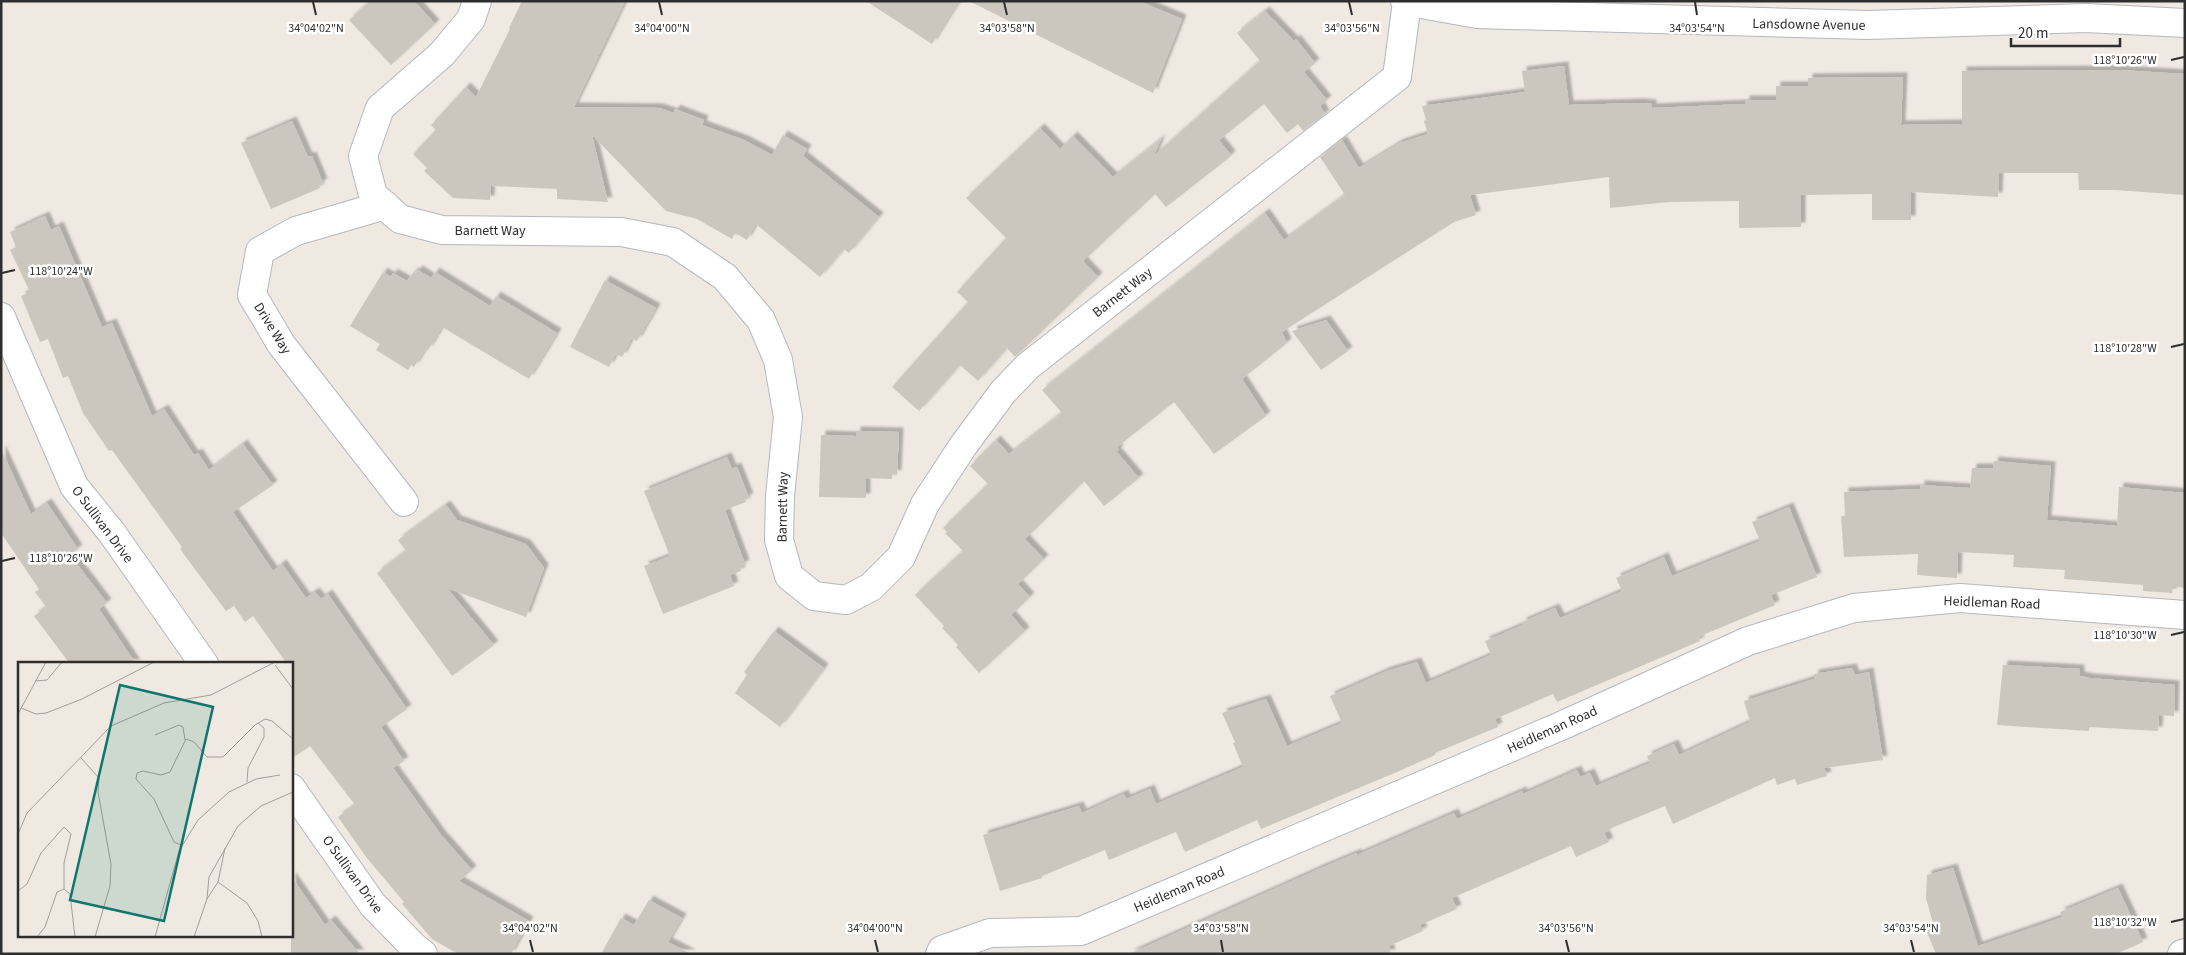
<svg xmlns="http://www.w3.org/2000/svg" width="2186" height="955" font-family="'Source Sans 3',sans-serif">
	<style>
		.building { fill: #cbc7bf; filter: url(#shadow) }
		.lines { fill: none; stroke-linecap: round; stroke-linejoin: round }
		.minor-casing { stroke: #b4b7c1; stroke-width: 30 }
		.minor { stroke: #fff; stroke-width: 28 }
		.ticks { fill: none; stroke: #2e2e2e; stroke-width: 2 }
		.labels { text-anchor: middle; stroke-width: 5; stroke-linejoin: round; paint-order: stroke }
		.street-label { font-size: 14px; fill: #2e2e2e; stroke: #fff }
		.inset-road { fill: none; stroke: #a29e99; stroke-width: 1 }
		.view { fill: #0f766e; fill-opacity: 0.15; stroke: #0f766e; stroke-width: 2.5 }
		.inset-edge { fill: none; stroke: #2e2e2e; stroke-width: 2.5 }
		.ticks-label { font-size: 12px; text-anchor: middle; fill: #2e2e2e; stroke: #fff; stroke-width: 5; stroke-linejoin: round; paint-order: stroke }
	</style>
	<defs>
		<filter id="shadow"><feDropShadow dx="4.5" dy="-4.5" stdDeviation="1" flood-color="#0004"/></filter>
	</defs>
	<rect width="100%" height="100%" fill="#efe9e1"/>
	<path class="building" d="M370,1H414L435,24L391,65L349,20Z
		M522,1H625L574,107L659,108L674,113L675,109L704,120L702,125L744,140L772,155L783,135L807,149L803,156L879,217L849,253L844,249L820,277L756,224L747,240L735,233L732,239L697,219L666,211L592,135L608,202L557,199V189L491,186L490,200L453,198L424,171L427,168L413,154L436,130L431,125L466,87L476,97L510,29L509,28Z
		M866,1H959L932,44Z
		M969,1H1139L1182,19L1153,93Z
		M1265,11L1294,41L1296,39L1315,63L1304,72L1327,100L1320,106L1325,114L1303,131L1298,124L1287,133L1264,104L1219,140L1231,155L1226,160L1166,207L1155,194L1083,261L1098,277L1015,357L1007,348L978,381L960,365L919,411L892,387L968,302L957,292L1006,238L966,198L1040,128L1060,149L1073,136L1113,177L1161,139L1154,156L1260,61L1237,33Z
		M1564,66L1569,105L1640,103L1652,104V108L1745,104V100H1776V86H1808V78L1903,77L1901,125L1962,124V71L2119,70L2185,74L2183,114H2185V195L2115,190H2079L2078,173H1999L1998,197L1911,192V220H1872V194L1801,195V227L1739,228V201L1669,202L1610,208L1609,177L1470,195L1476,215L1454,222L1282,332L1287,343L1242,379L1266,416L1214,454L1174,402L1117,447L1119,450L1116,451L1139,478L1104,506L1084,481L1025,539L1044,559L1018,584L1030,597L1011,615L1025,631L979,673L956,647L958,645L942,628L944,626L915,595L963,551L945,533L947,532L943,528L988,484L970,466L996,440L1009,454L1062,413L1042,390L1265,213L1284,240L1345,195L1320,157L1342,140L1359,168L1400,143L1428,134L1424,121L1426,120L1422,106L1525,92L1522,71Z
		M292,121L308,157L312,156L323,183L319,185L320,188L271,209L241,143Z
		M45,216L51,230L59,226L102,327L112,323L152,416L164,409L194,455L198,453L209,470L243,444L273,485L233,512L273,571L282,564L306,598L315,592L321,599L328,594L407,709L381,727L404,761L393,768L441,835L472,870L459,881L529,921L511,954H458L432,939L402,904L404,902L366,857L338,817L355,805L310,746L291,759V664H287L253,616L245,622L234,606L226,611L180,549L182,547L112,450L109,451L83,413L68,376L63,378L48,339L40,342L21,296L30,292L10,250L16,247L10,232Z
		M418,270L431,278L435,272L490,306L496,296L557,333L529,379L442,327L428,350L426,348L414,367L411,365L408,370L376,350L380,344L350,326L383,272L391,277L393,273L407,281L414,272L416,273Z
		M605,280L656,308L637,341L632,338L622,357L616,354L609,367L570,347Z
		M1326,320L1348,351L1321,370L1292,331Z
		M856,431L899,432L897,475L892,474V479L866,478V498L819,497L821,435L856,436Z
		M1,449L31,514L47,503L78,549L70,555L107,603L99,609L136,664H70L34,616L46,607L35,592L39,589L1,533Z
		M727,457L732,469L737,467L749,498L745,499L746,502L725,510L745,564L740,567L741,571L730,575L734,586L663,614L644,566L670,556L644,491Z
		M1994,461L2051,466L2047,520L2117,526L2119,487L2185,493V588L2173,586L2172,593L2143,591V585L2064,579L2065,570L2013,567L2014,555L1958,552L1957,578L1917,575L1918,554L1844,557L1841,516H1845L1844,492L1920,489V485L1970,488L1972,468H1993Z
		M446,505L457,520L526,544L544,568L526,617L447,588L494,645L452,676L377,573L406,551L398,540Z
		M1789,507L1817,577L1771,595L1775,605L1698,637L1700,641L1557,702L1553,694L1495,719L1498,727L1435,753V755L1397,772L1261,829L1257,820L1185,852L1176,832L1109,860L1105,850L1042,876V878L1000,891L983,835L1079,806L1082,813L1124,794L1126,799L1150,789L1156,804L1243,767L1233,743L1235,742L1222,713L1266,699L1287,746L1342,723L1330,696L1387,671L1417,662L1426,683L1491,655L1485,641L1523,625L1522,622L1555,608L1560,618L1622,591L1616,578L1664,557L1672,576L1760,541L1752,522Z
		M774,631L824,668L780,727L735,693L747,675L744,672Z
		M2003,665L2080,669V676L2090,678L2175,685L2174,716L2159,715L2158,731L2089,727V731L1997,725Z
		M1852,668L1855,675L1869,672L1883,760L1824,768L1827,776L1797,785L1795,779L1777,785L1775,778L1673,824L1665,806L1614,827L1604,833L1609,842L1576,857L1571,846L1452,898L1457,909L1420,925L1423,931L1389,946L1391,954H1129L1321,868L1357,853V855L1454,813L1457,819L1522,791L1523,794L1577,770L1580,777L1590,773L1596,786L1650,763L1647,756L1674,744L1679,755L1750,722L1744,701L1814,679V674Z
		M1953,868L1978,946L2063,917L2060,912L2118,888L2143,942L2116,954H1936L1926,930L1934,927L1926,898L1927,875Z
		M291,876L325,925L331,920L360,954H291Z
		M649,900L682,918L668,942L691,954H601L621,918L634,925Z"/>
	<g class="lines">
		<g class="minor-casing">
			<path id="minor" d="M477,1L471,19L442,54L380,108L363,156L373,195L400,219L442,230L621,232L673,242L725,277L761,320L778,360L788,417L780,496L779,540L789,576L814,596L846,600L871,587L901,557L925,504L963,446L1003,392L1028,366L1397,77L1407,2
				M1405,1L1477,14L1868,25L2086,18L2185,23
				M385,205L296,231L260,251L252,295L281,344L404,502
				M1,317L74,486L112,533L204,664
				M291,788L373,905L414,947L423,954
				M940,954L942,950L990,933L1081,931L1561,726L1748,641L1854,608L1960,598L2185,615
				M2182,954L2185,953"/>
		</g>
		<use href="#minor" class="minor"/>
	</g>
	<path class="ticks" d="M313,2L316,15M659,2L662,15M1004,2L1007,15M1349,2L1352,15M1695,2L1697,15M2171,60L2184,57M2,273L15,270M2171,347L2184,344M2,561L15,558M2171,635L2184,632M2171,922L2184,919M530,940L533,952M875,940L878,952M1221,940L1223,952M1566,940L1569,952M1911,940L1914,952"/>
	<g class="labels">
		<g class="street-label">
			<text transform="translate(1809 24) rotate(1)" y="5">Lansdowne Avenue</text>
			<text x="490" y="235">Barnett Way</text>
			<text transform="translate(1122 292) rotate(-38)" y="5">Barnett Way</text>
			<text transform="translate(273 328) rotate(58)" y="5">Drive Way</text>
			<text transform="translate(782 507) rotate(-89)" y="5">Barnett Way</text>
			<text transform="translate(103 524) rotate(53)" y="5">O Sullivan Drive</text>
			<text transform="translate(1992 602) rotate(2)" y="5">Heidleman Road</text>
			<text transform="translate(1552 729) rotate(-24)" y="5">Heidleman Road</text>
			<text transform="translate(353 874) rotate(54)" y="5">O Sullivan Drive</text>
			<text transform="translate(1179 889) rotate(-23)" y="5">Heidleman Road</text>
		</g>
	</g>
	<g transform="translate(18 662)">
		<rect width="275" height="275" fill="#efe9e1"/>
		<path class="inset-road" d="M257,3L275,27M17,19L29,18L44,0M3,46L18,52L28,51L64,37L136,0M0,52L28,0M137,73L161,63L165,65L167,78M63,96L81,116L80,130L93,202L92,224L77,275M229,120L230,106L246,75V66L240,61M0,172L9,151L93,64L146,41L193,33L257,0M163,183L156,180L136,137L118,117L119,111L125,109L143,113L152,110L168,77L176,80L189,95H205L237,63L247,57L254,59L275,77M200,220L229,241L240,259L244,275M46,227L52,232L57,275M0,229L9,222L23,191L46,165L53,172L46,201V227M189,237L191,215L220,164L243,144L275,130M19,275L27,265L39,230L46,227M137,275L161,189L180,158L211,130L238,117L262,113M176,275L189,237L200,220L207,186"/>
		<path class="view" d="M102,23L195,45L146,259L52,238Z"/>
		<rect width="275" height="275" class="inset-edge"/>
	</g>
	<g class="ticks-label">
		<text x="316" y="32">34°04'02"N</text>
		<text x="662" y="32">34°04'00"N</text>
		<text x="1007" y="32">34°03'58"N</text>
		<text x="1352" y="32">34°03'56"N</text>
		<text x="1697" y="32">34°03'54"N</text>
		<text x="2125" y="64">118°10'26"W</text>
		<text x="61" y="275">118°10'24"W</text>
		<text x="2125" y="352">118°10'28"W</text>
		<text x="61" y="562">118°10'26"W</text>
		<text x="2125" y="639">118°10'30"W</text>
		<text x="2125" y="926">118°10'32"W</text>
		<text x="530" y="932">34°04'02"N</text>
		<text x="875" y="932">34°04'00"N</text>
		<text x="1221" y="932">34°03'58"N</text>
		<text x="1566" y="932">34°03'56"N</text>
		<text x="1911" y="932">34°03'54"N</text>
	</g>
	<rect width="2186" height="955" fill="none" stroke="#2e2e2e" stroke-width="5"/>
	<path d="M2011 38v8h109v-8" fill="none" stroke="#2e2e2e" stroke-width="2.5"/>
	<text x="2018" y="38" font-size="15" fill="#2e2e2e" stroke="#ffffff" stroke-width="4" paint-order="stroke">20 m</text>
</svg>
